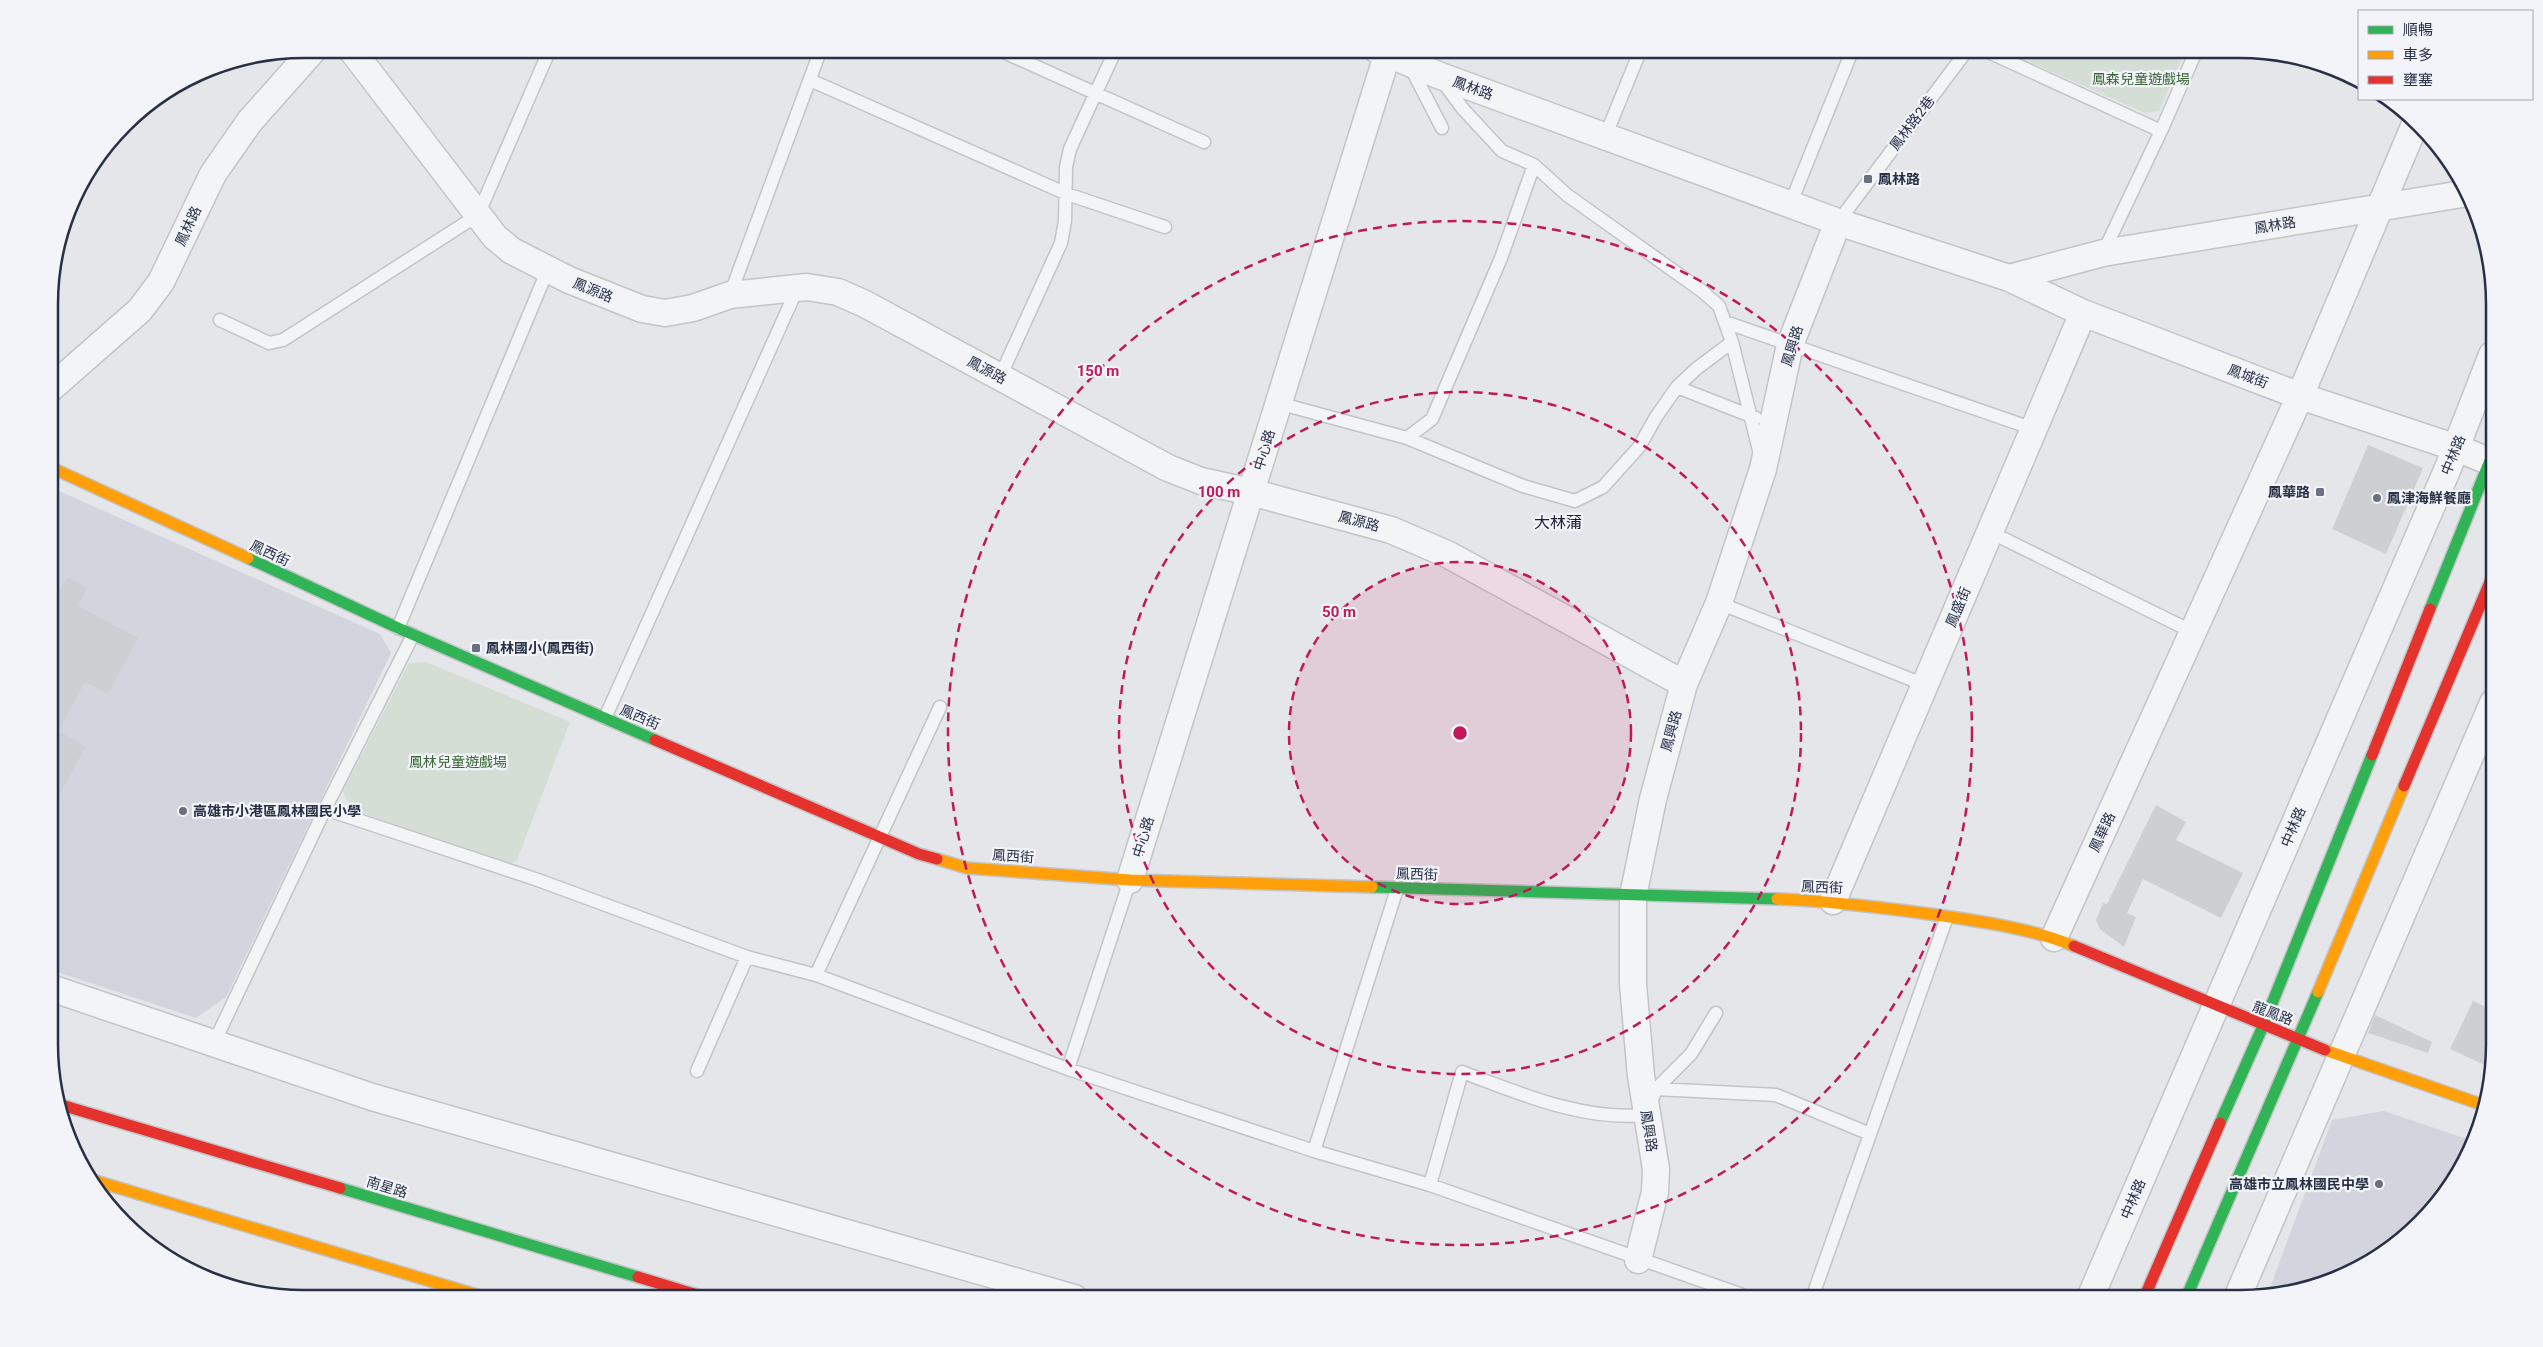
<svg xmlns="http://www.w3.org/2000/svg" width="2543" height="1347" font-family="Roboto,'Noto Sans TC',sans-serif">
	<style>
		.built { fill: #d2d5dd }
		.green { fill: #d4ded4 }
		.building { fill: #cecfd3 }
		.lines { fill: none; stroke-linecap: round; stroke-linejoin: round }
		.lane-casing { stroke: #c2c4c8; stroke-width: 15 }
		.street-casing { stroke: #c2c4c8; stroke-width: 29 }
		.fast-casing { stroke: #c2c4c8; stroke-width: 14 }
		.slow-casing { stroke: #c2c4c8; stroke-width: 14 }
		.jam-casing { stroke: #c2c4c8; stroke-width: 14 }
		.lane { stroke: #f3f4f6; stroke-width: 12 }
		.street { stroke: #f3f4f6; stroke-width: 26 }
		.fast { stroke: #30b455; stroke-width: 11 }
		.slow { stroke: #ff9f0a; stroke-width: 11 }
		.jam { stroke: #e5322d; stroke-width: 11 }
		.ring { fill: none; stroke: #c2185b; stroke-width: 2.5; stroke-dasharray: 9 6 }
		.poi-dot { fill: #6a707f; stroke: #f2f4f9; stroke-width: 2 }
		.labels { text-anchor: middle; stroke-width: 4.5; stroke-linejoin: round; paint-order: stroke }
		.park-label { font-size: 14px; fill: #396433; stroke: #f2f4f9 }
		.street-label { font-size: 14px; fill: #283046; stroke: #f2f4f9 }
		.poi-label { font-size: 14px; font-weight: bold; fill: #283046; stroke: #f2f4f9; text-anchor: start }
		.quarter-label { font-size: 16px; fill: #1a2137; stroke: #f2f4f9 }
		.rim { fill: none; stroke: #283046; stroke-width: 2.5 }
		.centre { fill: #c2185b; stroke: #f2f4f9; stroke-width: 2.5 }
		.ring-label { font-size: 15px; text-anchor: middle; font-weight: bold; fill: #c2185b; stroke: #f2f4f9; stroke-width: 4.5; stroke-linejoin: round; paint-order: stroke }
	</style>
	<rect width="100%" height="100%" fill="#e4e6ea"/>
	<path class="built" d="M50,487L380,634L391,653L226,997L196,1018L51,970Z
		M2384,1111L2473,1141L2468,1156L2431,1212L2381,1255L2321,1285L2267,1296L2332,1120Z"/>
	<path class="green" d="M2000,49H2186L2159,111L2145,113Z
		M426,662L570,722L517,860L507,866L350,808L343,791L409,663Z"/>
	<path class="building" d="M2368,445L2423,468L2386,554L2332,529Z
		M67,577L87,588L78,606L138,638L108,694L85,682L58,731L86,746L50,812V609Z
		M2156,805L2186,822L2176,840L2243,873L2221,918L2143,879L2127,913L2136,917L2124,947L2100,929L2096,920L2103,903L2107,904Z
		M2473,1001L2494,1011V1043L2491,1068L2450,1049Z
		M2375,1015L2432,1042L2428,1053L2368,1033Z"/>
	<g class="lines">
		<g class="lane-casing">
			<path id="lane" d="M997,49L1204,142
				M1982,49L2161,131
				M1410,66L1442,128
				M810,80L1067,194L1165,227
				M1443,82L1463,109L1502,151L1534,165L1567,195L1702,291L1719,306L1732,342L1760,454
				M1605,137L1641,49
				M1790,205L1852,51
				M1838,222L1968,49
				M2103,253L2161,131L2197,49
				M730,295L821,49
				M220,320L269,343L283,340L478,215L550,49
				M1725,322L2034,429
				M1000,377L1061,243L1065,221L1066,167L1070,149L1116,49
				M1677,387L1756,418
				M1278,403L1407,438L1523,486L1575,501L1603,487L1639,447L1656,417L1677,387L1696,369L1732,342
				M1407,438L1432,419L1501,258L1534,165
				M1990,532L2193,632
				M1719,603L1925,685
				M398,628L548,269
				M605,718L797,289
				M325,809L538,880L747,957L816,975L1068,1069L1314,1151L1430,1185L1751,1298
				M816,975L940,707
				M214,1043L325,809L413,635
				M1068,1069L1130,880
				M697,1071L747,957
				M1656,1089L1776,1095L1870,1134
				M1314,1151L1397,889
				M1430,1185L1462,1072C1521,1094 1583,1121 1646,1115L1656,1089L1691,1054L1716,1013
				M1812,1298L1947,917"/>
		</g>
		<g class="street-casing">
			<path id="street" d="M351,49L495,237L512,251L569,280L642,309L665,313L693,308L730,295L807,287L838,292L865,304L1168,468L1201,481L1251,492L1391,530L1447,554L1684,684
				M1376,49L1438,75L1838,222L2009,278L2083,313L2300,396L2457,448L2493,463
				M2009,278L2103,253L2468,193
				M50,389L140,310L161,282L213,174L250,121L314,49
				M1130,880L1389,49
				M1833,901L2083,313
				M2054,938L2300,396L2416,122
				M51,988L372,1097L1074,1298
				M1638,1260L1655,1192L1656,1169L1641,1076L1633,984V896L1653,799L1684,684L1719,603L1763,469L1790,345L1838,222
				M2090,1298L2448,468L2492,355
				M2237,1298L2493,703"/>
		</g>
		<g class="fast-casing">
			<path id="fast" d="M248,558L398,628L655,740
				M2430,609L2493,453
				M1372,887L1777,899
				M2220,1123L2263,1026L2372,755
				M340,1188L638,1277
				M2186,1298L2318,992"/>
		</g>
		<g class="slow-casing">
			<path id="slow" d="M50,467L248,558
				M937,859L967,868L1130,880L1372,887
				M1777,899C1828,901 1878,907 1929,914C1978,921 2027,927 2074,946
				M2318,992L2404,786
				M2325,1050L2486,1106
				M89,1179L487,1298"/>
		</g>
		<g class="jam-casing">
			<path id="jam" d="M655,740L919,854L937,859
				M2372,755L2430,609
				M2404,786L2493,575
				M2074,946L2325,1050
				M58,1104L340,1188
				M638,1277L707,1298
				M2144,1298L2220,1123"/>
		</g>
		<use href="#lane" class="lane"/>
		<use href="#street" class="street"/>
		<use href="#fast" class="fast"/>
		<use href="#slow" class="slow"/>
		<use href="#jam" class="jam"/>
	</g>
	<circle cx="1460" cy="733" r="171" fill="#c2185b" fill-opacity=".12"/>
	<g class="ring">
		<circle cx="1460" cy="733" r="171"/>
		<circle cx="1460" cy="733" r="341"/>
		<circle cx="1460" cy="733" r="512"/>
	</g>
	<g class="poi-dot">
		<rect x="1863" y="174" width="10" height="10" rx="2.5"/>
		<rect x="2315" y="487" width="10" height="10" rx="2.5"/>
		<circle cx="2377" cy="498" r="5"/>
		<rect x="471" y="643" width="10" height="10" rx="2.5"/>
		<circle cx="183" cy="811" r="5"/>
		<circle cx="2379" cy="1184" r="5"/>
	</g>
	<g class="labels">
		<g class="park-label">
			<text x="2141" y="84">鳳森兒童遊戲場</text>
			<text x="458" y="767">鳳林兒童遊戲場</text>
		</g>
		<g class="street-label">
			<text transform="translate(1473 88) rotate(20)" y="5">鳳林路</text>
			<text transform="translate(1912 123) rotate(-53)" y="5">鳳林路2巷</text>
			<text transform="translate(2275 225) rotate(-9)" y="5">鳳林路</text>
			<text transform="translate(188 226) rotate(-65)" y="5">鳳林路</text>
			<text transform="translate(593 290) rotate(22)" y="5">鳳源路</text>
			<text transform="translate(1792 346) rotate(-73)" y="5">鳳興路</text>
			<text transform="translate(987 370) rotate(28)" y="5">鳳源路</text>
			<text transform="translate(2248 376) rotate(21)" y="5">鳳城街</text>
			<text transform="translate(1264 450) rotate(-73)" y="5">中心路</text>
			<text transform="translate(2453 455) rotate(-68)" y="5">中林路</text>
			<text transform="translate(1359 521) rotate(15)" y="5">鳳源路</text>
			<text transform="translate(270 553) rotate(25)" y="5">鳳西街</text>
			<text transform="translate(1958 607) rotate(-67)" y="5">鳳盛街</text>
			<text transform="translate(640 717) rotate(23)" y="5">鳳西街</text>
			<text transform="translate(1671 731) rotate(-75)" y="5">鳳興路</text>
			<text transform="translate(2293 827) rotate(-67)" y="5">中林路</text>
			<text transform="translate(2102 832) rotate(-65)" y="5">鳳華路</text>
			<text transform="translate(1143 837) rotate(-73)" y="5">中心路</text>
			<text transform="translate(1013 856) rotate(4)" y="5">鳳西街</text>
			<text transform="translate(1417 874) rotate(2)" y="5">鳳西街</text>
			<text transform="translate(1822 887) rotate(3)" y="5">鳳西街</text>
			<text transform="translate(2273 1013) rotate(21)" y="5">龍鳳路</text>
			<text transform="translate(1649 1131) rotate(81)" y="5">鳳興路</text>
			<text transform="translate(387 1187) rotate(17)" y="5">南星路</text>
			<text transform="translate(2133 1199) rotate(-67)" y="5">中林路</text>
		</g>
		<g class="poi-label">
			<text x="1878" y="184">鳳林路</text>
			<text x="2310" y="497" text-anchor="end">鳳華路</text>
			<text x="2387" y="503">鳳津海鮮餐廳</text>
			<text x="486" y="653">鳳林國小(鳳西街)</text>
			<text x="193" y="816">高雄市小港區鳳林國民小學</text>
			<text x="2369" y="1189" text-anchor="end">高雄市立鳳林國民中學</text>
		</g>
		<g class="quarter-label">
			<text x="1558" y="528">大林蒲</text>
		</g>
	</g>
	<path d="M0 0H2543V1347H0ZM304 58H2240A246 246 0 0 1 2486 304V1044A246 246 0 0 1 2240 1290H304A246 246 0 0 1 58 1044V304A246 246 0 0 1 304 58Z" fill="#f2f4f9" fill-rule="evenodd"/>
	<path class="rim" d="M304 58H2240A246 246 0 0 1 2486 304V1044A246 246 0 0 1 2240 1290H304A246 246 0 0 1 58 1044V304A246 246 0 0 1 304 58Z"/>
	<circle cx="1460" cy="733" r="8" class="centre"/>
	<g class="ring-label">
		<text x="1098" y="376">150 m</text>
		<text x="1219" y="497">100 m</text>
		<text x="1339" y="617">50 m</text>
	</g>
	<rect x="2358" y="10" width="175" height="90" fill="#f2f4f9" stroke="#a1a6b1"/>
	<rect x="2368" y="26" width="25" height="8" fill="#30b455" stroke="#a1a6b1"/>
	<text x="2403" y="35" font-size="15" fill="#283046">順暢</text>
	<rect x="2368" y="51" width="25" height="8" fill="#ff9f0a" stroke="#a1a6b1"/>
	<text x="2403" y="60" font-size="15" fill="#283046">車多</text>
	<rect x="2368" y="76" width="25" height="8" fill="#e5322d" stroke="#a1a6b1"/>
	<text x="2403" y="85" font-size="15" fill="#283046">壅塞</text>
</svg>
